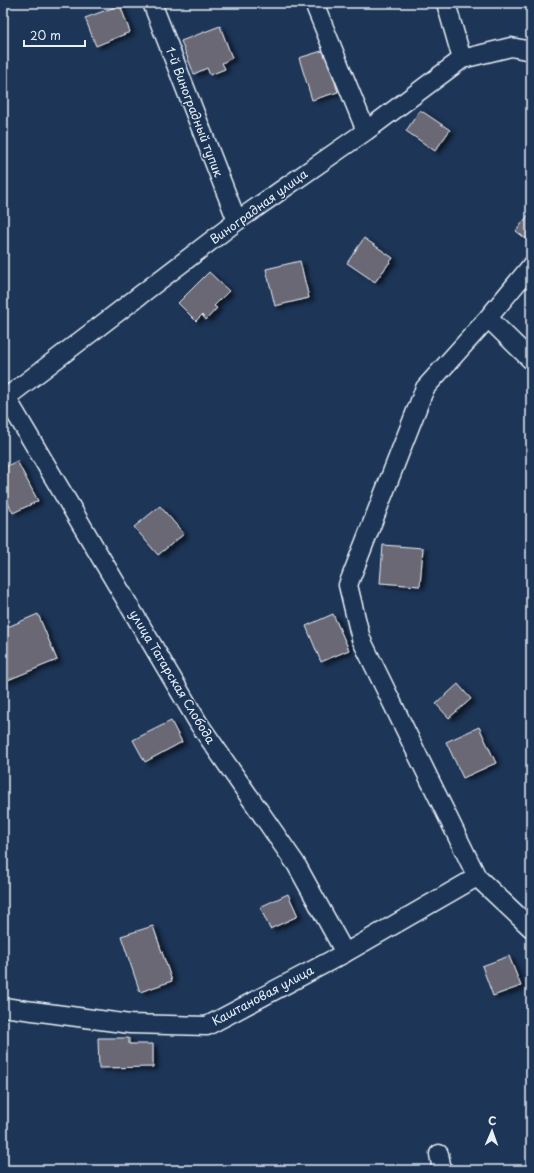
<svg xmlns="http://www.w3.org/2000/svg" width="534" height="1173" font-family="'Playpen Sans',sans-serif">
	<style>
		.building { fill: #6a6775; stroke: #e8f1f8; filter: url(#shadow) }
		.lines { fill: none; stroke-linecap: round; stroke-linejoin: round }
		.minor-casing { stroke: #e8f1f8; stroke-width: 21 }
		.minor { stroke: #1d3557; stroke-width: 18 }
		.labels { text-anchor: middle; stroke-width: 3; stroke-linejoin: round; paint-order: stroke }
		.street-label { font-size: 12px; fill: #e8f1f8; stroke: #1d3557 }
	</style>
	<defs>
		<filter id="shadow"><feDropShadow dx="4.5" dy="2.5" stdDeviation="2" flood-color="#0009"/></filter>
	</defs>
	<rect width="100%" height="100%" fill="#1d3557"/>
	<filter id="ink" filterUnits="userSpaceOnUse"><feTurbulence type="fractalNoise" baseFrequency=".025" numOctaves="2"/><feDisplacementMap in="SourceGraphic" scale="8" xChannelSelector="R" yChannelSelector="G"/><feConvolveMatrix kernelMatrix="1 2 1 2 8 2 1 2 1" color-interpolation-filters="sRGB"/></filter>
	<g filter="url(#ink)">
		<path class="building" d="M120,5L130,32L96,46L85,18Z
			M220,26L232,58L222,63L225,69L210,75L207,68L194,74L181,41Z
			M325,50L338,92L312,100L299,58Z
			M420,110L450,130L435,151L406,131Z
			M529,214L531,215V232L526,239L516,231Z
			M364,238L393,258L375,282L347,263Z
			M300,261L309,298L275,306L266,269Z
			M209,272L229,291L214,306L217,308L206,320L202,315L196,321L178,303Z
			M17,461L38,501L13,513L3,493V468Z
			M160,506L184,534L158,555L134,527Z
			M383,545L423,548L420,586L380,583Z
			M38,614L57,660L3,682V629Z
			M333,614L349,650L321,662L306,626Z
			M458,684L471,699L449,718L436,704Z
			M171,721L182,742L145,762L133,740Z
			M479,727L496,763L463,778L446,742Z
			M288,894L298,916L270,929L260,907Z
			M153,926L172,981L140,992L121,936Z
			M509,956L521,986L493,996L482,966Z
			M98,1038H129V1044H153V1067L99,1068Z"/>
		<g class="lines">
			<g class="minor-casing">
				<path id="minor" d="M152,3L237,221
					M314,3L366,131
					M446,3L462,59
					M531,266L488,318L425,388L348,585L361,639L477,877L531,928
					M488,318L531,360
					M6,397L199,724L296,864L345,953
					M3,400L237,221L366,131L462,59L511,47L531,51
					M3,1007L130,1024L207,1026L345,953L477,877
					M439,1154L442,1170"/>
			</g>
			<use href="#minor" class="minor"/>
		</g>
	</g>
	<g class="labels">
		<g class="street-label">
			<text transform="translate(194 112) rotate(69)" y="4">1-й Виноградный тупик</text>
			<text transform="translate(259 207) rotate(-36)" y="4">Виноградная улица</text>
			<text transform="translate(172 677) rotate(59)" y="4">улица Татарская Слобода</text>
			<text transform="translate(263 996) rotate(-28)" y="4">Каштановая улица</text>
		</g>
	</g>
	<rect width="534" height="1173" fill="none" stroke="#1d3557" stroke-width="16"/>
	<rect x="8" y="8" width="518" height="1157" fill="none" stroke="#e8f1f8" stroke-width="1.5" filter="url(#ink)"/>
	<g transform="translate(492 1131) rotate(2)" stroke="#1d3557" stroke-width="3" paint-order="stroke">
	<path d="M0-3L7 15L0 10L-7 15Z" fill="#e8f1f8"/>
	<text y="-6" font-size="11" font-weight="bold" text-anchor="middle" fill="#e8f1f8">С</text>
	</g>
	<path d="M24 40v6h61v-6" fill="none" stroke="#e8f1f8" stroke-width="2"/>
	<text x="30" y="40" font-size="12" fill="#e8f1f8" stroke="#1d3557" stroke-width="3" paint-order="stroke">20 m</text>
</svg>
